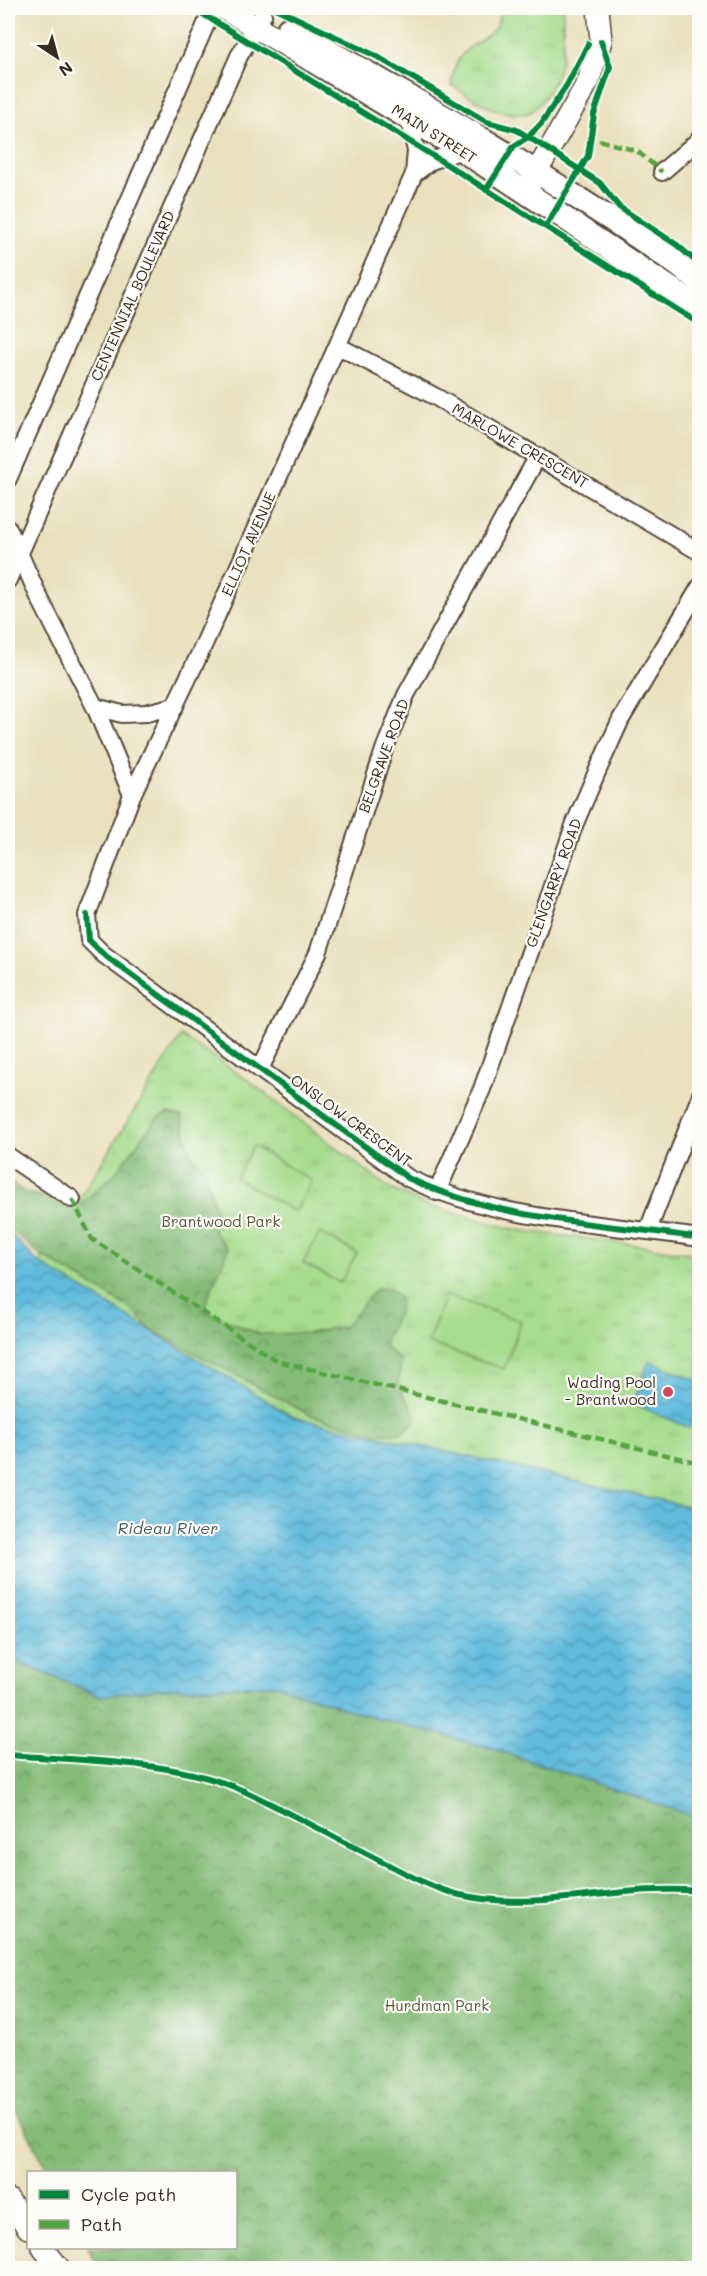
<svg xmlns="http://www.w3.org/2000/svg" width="707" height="2276" font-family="Mali,sans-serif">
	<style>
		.grass { fill: url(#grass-tufts); stroke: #708356; stroke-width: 1.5 }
		.forest { fill: url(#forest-crowns); stroke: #60734b; stroke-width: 1.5 }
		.pitch { fill: #a6dc8d; stroke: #708356; stroke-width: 1.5 }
		.water { fill: url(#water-waves); stroke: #4e727e; stroke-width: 1.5 }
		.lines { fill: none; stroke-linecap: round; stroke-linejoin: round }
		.minor-casing { stroke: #554536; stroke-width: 20 }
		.tertiary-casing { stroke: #554536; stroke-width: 24 }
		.secondary-casing { stroke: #554536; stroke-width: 26 }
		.minor { stroke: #fff; stroke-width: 16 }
		.tertiary { stroke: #fff; stroke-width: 21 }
		.secondary { stroke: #fff; stroke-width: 22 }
		.quiet { stroke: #54a441; stroke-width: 4.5; stroke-dasharray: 9 4.5; stroke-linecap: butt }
		.cycleway-casing { stroke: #fdfcf7; stroke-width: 10 }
		.cycleway { stroke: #00873e; stroke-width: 6 }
		.poi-dot { fill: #d1495b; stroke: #fdfcf7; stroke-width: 2 }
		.labels { text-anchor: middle; stroke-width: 4.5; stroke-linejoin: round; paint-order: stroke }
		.street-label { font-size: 15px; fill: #3b2a1e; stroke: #fdfcf7 }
		.park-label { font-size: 15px; fill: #56563a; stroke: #fdfcf7 }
		.poi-label { font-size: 15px; fill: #3b2a1e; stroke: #fdfcf7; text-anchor: end }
		.water-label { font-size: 16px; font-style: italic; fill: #485d61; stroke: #fdfcf7 }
	</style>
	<defs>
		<pattern id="grass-tufts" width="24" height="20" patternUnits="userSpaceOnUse" patternTransform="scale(1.5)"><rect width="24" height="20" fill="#a6dc8d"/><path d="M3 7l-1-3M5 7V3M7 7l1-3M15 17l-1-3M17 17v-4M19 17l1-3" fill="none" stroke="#90bd79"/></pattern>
		<pattern id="forest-crowns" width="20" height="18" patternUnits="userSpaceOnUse" patternTransform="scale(1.5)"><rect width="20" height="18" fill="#84bc78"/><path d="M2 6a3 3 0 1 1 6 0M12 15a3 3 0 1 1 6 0" fill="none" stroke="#6d9962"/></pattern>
		<pattern id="water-waves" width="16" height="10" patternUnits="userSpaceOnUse" patternTransform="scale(1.5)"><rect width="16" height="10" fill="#60bbdd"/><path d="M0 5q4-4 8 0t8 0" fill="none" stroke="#5098b3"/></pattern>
	</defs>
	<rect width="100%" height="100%" fill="#fdfcf7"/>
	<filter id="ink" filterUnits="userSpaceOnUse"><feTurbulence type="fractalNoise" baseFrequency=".0167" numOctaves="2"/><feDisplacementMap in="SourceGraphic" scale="12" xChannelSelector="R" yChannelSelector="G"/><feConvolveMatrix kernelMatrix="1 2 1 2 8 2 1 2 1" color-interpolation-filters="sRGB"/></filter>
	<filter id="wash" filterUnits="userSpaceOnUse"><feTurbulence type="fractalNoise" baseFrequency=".008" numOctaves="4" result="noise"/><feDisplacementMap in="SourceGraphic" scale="24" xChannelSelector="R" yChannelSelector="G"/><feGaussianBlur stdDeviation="1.35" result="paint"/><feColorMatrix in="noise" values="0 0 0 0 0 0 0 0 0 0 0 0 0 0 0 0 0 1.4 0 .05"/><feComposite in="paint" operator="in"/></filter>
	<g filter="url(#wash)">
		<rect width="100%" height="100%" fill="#eae0bd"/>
		<path class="grass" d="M499,8H563C565,49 564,83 530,113C497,118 479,101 451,85C453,75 454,66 460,57C473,38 503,38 499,8Z
			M181,1036L248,1080L389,1188L425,1205L516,1230L638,1245L699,1255V1509L293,1417L39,1263Z"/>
		<path class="forest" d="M167,1113L181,1116L190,1153L205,1170L217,1218L213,1230L228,1249L203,1310L259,1334L310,1333L345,1326L377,1288L390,1289L400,1298L399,1310L383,1345L401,1361L398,1385L416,1416L410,1427L400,1433H373L310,1415L150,1329L132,1309L40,1255L8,1227V1181L26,1193L82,1203L116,1172L156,1119Z
			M8,1658L99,1696L156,1689L279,1685L355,1712L491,1748L699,1818V2268H99L88,2248H236V2172H49L8,2095Z"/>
		<path class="pitch" d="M253,1146L312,1181L295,1212L236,1178Z
			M320,1233L357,1253L340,1283L303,1263Z
			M445,1295L521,1321L504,1369L428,1343Z"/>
		<path class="water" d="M8,1231L39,1263L293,1417L699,1509V1818L491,1748L355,1712L279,1685L156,1689L99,1696L8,1658Z
			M649,1361L699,1381V1403L690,1428L633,1404Z"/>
	</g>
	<g filter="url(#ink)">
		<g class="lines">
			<g class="minor-casing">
				<path id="minor" d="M409,118L416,151L414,174L200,653L132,795L87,915L89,940L103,954L408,1178C498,1221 602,1223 700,1238
					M662,172L700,139
					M414,174L431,161L462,150
					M338,346L436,397L700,552
					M8,479L213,8
					M8,528L38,595L95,707L132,795
					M8,580L239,56L263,15
					M95,707L122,714L146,713L175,706
					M260,1069L318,953L384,750L406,695L538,456
					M8,1156L72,1199
					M437,1192L482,1089L575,823L596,774L621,719L700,587
					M648,1230L700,1097"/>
			</g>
			<g class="tertiary-casing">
				<path id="tertiary" d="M528,187L588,82L601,41L598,8
					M8,2199L28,2228
					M43,2248L59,2268"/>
			</g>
			<g class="secondary-casing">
				<path id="secondary" d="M224,8L462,150L700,308
					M288,29C389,84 490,141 587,204C625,229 664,253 700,282"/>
			</g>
			<use href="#minor" class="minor"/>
			<use href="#tertiary" class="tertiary"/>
			<use href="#secondary" class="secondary"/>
			<path class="quiet" d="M599,140L637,151L662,172
				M72,1199L92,1239L277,1361L700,1463"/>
			<g class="cycleway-casing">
				<path id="cycleway" d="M193,8L438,159L700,324
					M275,8L376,56L487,122L517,130L549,150L600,183L619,207L677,245L700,265
					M486,190L514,146L528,137L541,124L567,85L588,44
					M546,226L588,156L594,114L610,67L601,41
					M87,915L89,940L103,954L408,1178C498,1221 602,1223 700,1238
					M8,1755C83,1761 175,1760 244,1791C289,1812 333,1837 377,1859C404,1873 431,1888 460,1895C540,1913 620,1883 700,1891"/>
			</g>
			<use href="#cycleway" class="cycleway"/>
		</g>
	</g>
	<circle class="poi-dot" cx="668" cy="1392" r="6"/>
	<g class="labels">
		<g class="street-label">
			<text transform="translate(434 134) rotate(32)" y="5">MAIN STREET</text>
			<text transform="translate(133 296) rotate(-66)" y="5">CENTENNIAL BOULEVARD</text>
			<text transform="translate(520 446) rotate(30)" y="5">MARLOWE CRESCENT</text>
			<text transform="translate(249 544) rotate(-66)" y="5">ELLIOT AVENUE</text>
			<text transform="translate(384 756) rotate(-70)" y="5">BELGRAVE ROAD</text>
			<text transform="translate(554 883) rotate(-70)" y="5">GLENGARRY ROAD</text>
			<text transform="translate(351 1121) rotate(36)" y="5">ONSLOW CRESCENT</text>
		</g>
		<g class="park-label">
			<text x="221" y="1227">Brantwood Park</text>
			<text x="437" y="2011">Hurdman Park</text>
		</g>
		<g class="poi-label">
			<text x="656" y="1388">Wading Pool<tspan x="656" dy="17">- Brantwood</tspan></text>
		</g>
		<g class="water-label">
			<text x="168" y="1534">Rideau River</text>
		</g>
	</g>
	<rect width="707" height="2276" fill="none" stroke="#fdfcf7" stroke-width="30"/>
	<rect x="27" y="2171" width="210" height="78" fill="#fdfcf7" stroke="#afa8a0" stroke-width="1.5"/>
	<rect x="39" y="2190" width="30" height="9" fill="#00873e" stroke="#afa8a0" stroke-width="1.5"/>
	<text x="81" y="2201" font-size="18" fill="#3b2a1e">Cycle path</text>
	<rect x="39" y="2220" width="30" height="9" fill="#54a441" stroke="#afa8a0" stroke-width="1.5"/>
	<text x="81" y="2231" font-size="18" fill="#3b2a1e">Path</text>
	<g transform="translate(57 57) rotate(144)" stroke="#fdfcf7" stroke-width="4.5" paint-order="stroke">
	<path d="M0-4.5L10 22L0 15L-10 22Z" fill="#3b2a1e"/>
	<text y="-9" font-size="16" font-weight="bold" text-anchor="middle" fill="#3b2a1e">N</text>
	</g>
</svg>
